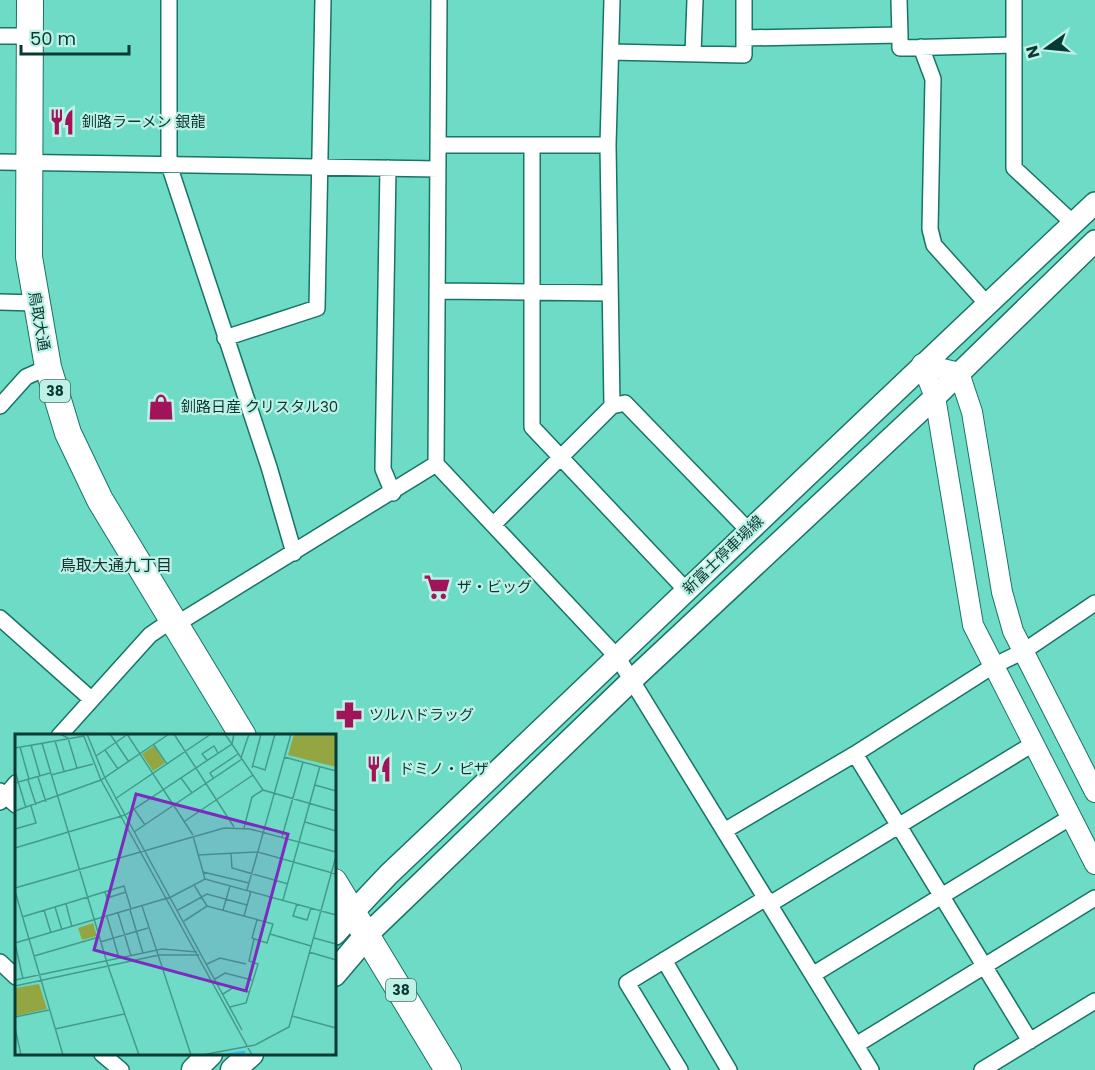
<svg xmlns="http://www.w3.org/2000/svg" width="1095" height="1070" font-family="Poppins,'Noto Sans JP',sans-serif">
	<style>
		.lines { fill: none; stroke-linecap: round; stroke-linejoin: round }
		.minor-casing { stroke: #187465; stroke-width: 18 }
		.tertiary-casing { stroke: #187465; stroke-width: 22 }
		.secondary-casing { stroke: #187465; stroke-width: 24 }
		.primary-casing { stroke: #187465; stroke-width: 27 }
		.trunk-casing { stroke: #187465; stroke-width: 28 }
		.minor { stroke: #fff; stroke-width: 15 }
		.tertiary { stroke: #fff; stroke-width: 20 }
		.secondary { stroke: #fff; stroke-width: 21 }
		.primary { stroke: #fff; stroke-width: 24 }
		.trunk { stroke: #fff; stroke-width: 26 }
		.labels { text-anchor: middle; stroke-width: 4.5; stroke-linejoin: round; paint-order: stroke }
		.shield { fill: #c0f1e6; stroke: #3e7168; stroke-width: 1.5 }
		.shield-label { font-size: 14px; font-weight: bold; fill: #073a32 }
		.poi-label { font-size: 15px; fill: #073a32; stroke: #c0f1e6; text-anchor: start }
		.street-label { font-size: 15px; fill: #073a32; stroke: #c0f1e6 }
		.neighbourhood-label { font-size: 16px; fill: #12352f; stroke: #c0f1e6 }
		.inset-river { fill: none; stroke: #41b7fb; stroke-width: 3 }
		.inset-road { fill: none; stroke: #459b8b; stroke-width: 1.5 }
		.view { fill: #7b2cbf; fill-opacity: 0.15; stroke: #7b2cbf; stroke-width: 3 }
		.inset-edge { fill: none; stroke: #073a32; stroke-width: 3 }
	</style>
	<rect width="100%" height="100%" fill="#6edbc6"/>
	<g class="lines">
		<g class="minor-casing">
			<path id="minor" d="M169,0V165L269,467L294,553
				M439,0L436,464L618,658L871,1070
				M612,0L608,145L612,406L625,403L749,531
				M1014,0V168L1073,223
				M900,35V48L1014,45
				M0,36H31
				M744,38L900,35L899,0
				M921,47L933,79L930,229L934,245L987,304
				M611,52L744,55V0
				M693,54L695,0
				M438,145H608
				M532,145V427L686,590
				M0,162L438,169
				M388,168L383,469L393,493
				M438,291L610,293
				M0,302L35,303
				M225,338L317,308L323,0
				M0,406L26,377L48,367
				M493,525L612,406
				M0,618L91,699
				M175,625L436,464
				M59,736L150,635L172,620
				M855,754L1030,1041
				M0,791L16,805
				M0,802L16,783
				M724,831L855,754L993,666L1024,651L1095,603
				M770,904L1033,744
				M664,960L729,1070
				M0,962L16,977
				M814,974L1071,817
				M856,1045L1095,898
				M102,1054L121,1070
				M680,1070L627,983L766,898
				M982,1070L1095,1001"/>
		</g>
		<g class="tertiary-casing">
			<path id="tertiary" d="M922,364L935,397L973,625L1095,864
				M922,364L959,373L972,412L1002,592L1013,631L1095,792"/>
		</g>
		<g class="secondary-casing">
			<path id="secondary" d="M354,911L389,874C625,651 858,425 1095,203
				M368,934L632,680L935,397L1095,241"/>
		</g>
		<g class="primary-casing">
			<path id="primary" d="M334,933L354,911
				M334,974L368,934
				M194,1070L210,1054
				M233,1070L251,1054"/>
		</g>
		<g class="trunk-casing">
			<path id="trunk" d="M30,0L29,257L48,367L68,433L100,500L243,736
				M334,882L448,1070"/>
		</g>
		<use href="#minor" class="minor"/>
		<use href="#tertiary" class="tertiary"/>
		<use href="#secondary" class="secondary"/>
		<use href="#primary" class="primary"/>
		<use href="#trunk" class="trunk"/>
	</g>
	<defs>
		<g id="restaurant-bare" transform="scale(2.07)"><path d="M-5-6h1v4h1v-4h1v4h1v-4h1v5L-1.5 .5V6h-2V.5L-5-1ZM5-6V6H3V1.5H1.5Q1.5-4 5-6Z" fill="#a21459" stroke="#c0f1e6" stroke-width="2.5" paint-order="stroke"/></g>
		<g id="shop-bare" transform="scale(2.07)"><path d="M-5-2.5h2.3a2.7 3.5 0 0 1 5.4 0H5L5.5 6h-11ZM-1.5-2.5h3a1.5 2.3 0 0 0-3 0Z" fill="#a21459" stroke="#c0f1e6" stroke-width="2.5" paint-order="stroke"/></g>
		<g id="supermarket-bare" transform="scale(2.07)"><path d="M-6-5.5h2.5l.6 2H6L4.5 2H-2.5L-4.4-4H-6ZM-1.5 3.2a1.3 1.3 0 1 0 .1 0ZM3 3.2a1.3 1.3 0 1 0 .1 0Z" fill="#a21459" stroke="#c0f1e6" stroke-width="2.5" paint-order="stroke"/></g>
		<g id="pharmacy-bare" transform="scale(2.07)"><path d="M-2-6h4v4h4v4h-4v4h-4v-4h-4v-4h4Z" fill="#a21459" stroke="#c0f1e6" stroke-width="2.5" paint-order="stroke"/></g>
	</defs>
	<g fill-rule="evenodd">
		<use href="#restaurant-bare" x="62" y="122"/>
		<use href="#shop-bare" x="161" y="407"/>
		<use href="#supermarket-bare" x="437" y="587"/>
		<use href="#pharmacy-bare" x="349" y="715"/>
		<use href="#restaurant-bare" x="379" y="769"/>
	</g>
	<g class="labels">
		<g class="shield">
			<rect x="40" y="380" width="30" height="22" rx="4.5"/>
			<rect x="386" y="979" width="30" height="22" rx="4.5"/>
		</g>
		<g class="shield-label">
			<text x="55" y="396">38</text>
			<text x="401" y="995">38</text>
		</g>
		<g class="poi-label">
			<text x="82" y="127">釧路ラーメン 銀龍</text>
			<text x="181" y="412">釧路日産 クリスタル30</text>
			<text x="457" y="592">ザ・ビッグ</text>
			<text x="369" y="720">ツルハドラッグ</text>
			<text x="399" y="774">ドミノ・ピザ</text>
		</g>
		<g class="street-label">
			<text transform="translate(39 321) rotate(80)" y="5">鳥取大通</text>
			<text transform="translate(723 555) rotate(-44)" y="5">新富士停車場線</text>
		</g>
		<g class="neighbourhood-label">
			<text x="116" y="571">鳥取大通九丁目</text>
		</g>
	</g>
	<g transform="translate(15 734)">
		<rect width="321" height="321" fill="#6edbc6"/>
		<path d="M279,0H321V33L273,21ZM139,12L150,29L138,37L127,20ZM78,189L82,202L67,206L63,194ZM24,250L32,275L0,282V254Z" fill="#93a641"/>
		<path class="inset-river" d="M212,321L230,318"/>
		<path class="inset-road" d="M45,0L53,4L62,34M68,0L86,46L237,321M72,0L90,44L227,296M95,0L114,28M112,0L178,101M159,0L219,93M210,0L248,56L321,77M40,7L49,37M27,9L93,232L124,321M16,11L25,42M139,11L152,30M5,13L14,45M0,14L69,2M90,16L103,35M81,22L113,0M269,23L321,37M226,24L234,0M192,26L187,20L199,12L203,19M238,32L250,36L260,0M237,34L246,0M0,37L11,74M36,41L78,30M23,43L31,68M166,44L177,59M199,45L195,39L223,20M13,46L21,71M0,49L35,39M300,51L321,57M100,65L196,0M119,75L130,91M0,77L86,46L154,0M170,87L238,41M290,88L321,97M229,94L237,63L248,56M0,95L21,89L16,72M119,98L227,25M178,102L190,145M267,103L288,28M0,114L110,81L217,10L219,0M216,120L217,134L273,150M183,121L243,118L321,140M188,138L234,149M179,151L192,172M0,154L209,94L235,95L321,118M232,156L276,0M0,157L48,321M90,158L92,164L111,158M268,166L305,32M51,170L57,193M282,170L278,182L292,186L296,174M127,172L176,321M40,173L47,196M29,176L36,199M115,176L128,219M163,176L192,160L232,171M208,176L215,152M103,179L116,222M229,182L236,157M7,183L109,152L116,175M92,183L104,224M169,187L192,172L229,182L258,190L252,209L237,204L242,186M255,200L296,212M299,204L321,210M85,208L133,194M0,209L156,163L190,145L321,181M0,209L8,245M294,218L321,226M19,222L84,203M192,230L205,224L231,230M200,245L210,239L237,246M0,246L147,215L182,218M0,252L144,221H184M208,260L219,253L234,258M215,273L231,269L243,230L234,227L239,205M277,282L321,294M0,283L34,276M0,294L6,321M40,295L109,280M187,321L240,311L274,293L321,122"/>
		<path class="view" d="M121,60L273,100L231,257L79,216Z"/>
		<rect width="321" height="321" class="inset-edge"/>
	</g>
	<g transform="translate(1047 48) rotate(255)" stroke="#c0f1e6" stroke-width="4.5" paint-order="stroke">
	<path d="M0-4.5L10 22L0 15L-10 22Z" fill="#073a32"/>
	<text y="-9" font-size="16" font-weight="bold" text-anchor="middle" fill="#073a32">N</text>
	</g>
	<path d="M21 45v9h108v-9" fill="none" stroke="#073a32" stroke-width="3"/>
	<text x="30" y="45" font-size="18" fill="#073a32" stroke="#c0f1e6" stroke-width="4.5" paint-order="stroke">50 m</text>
</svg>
